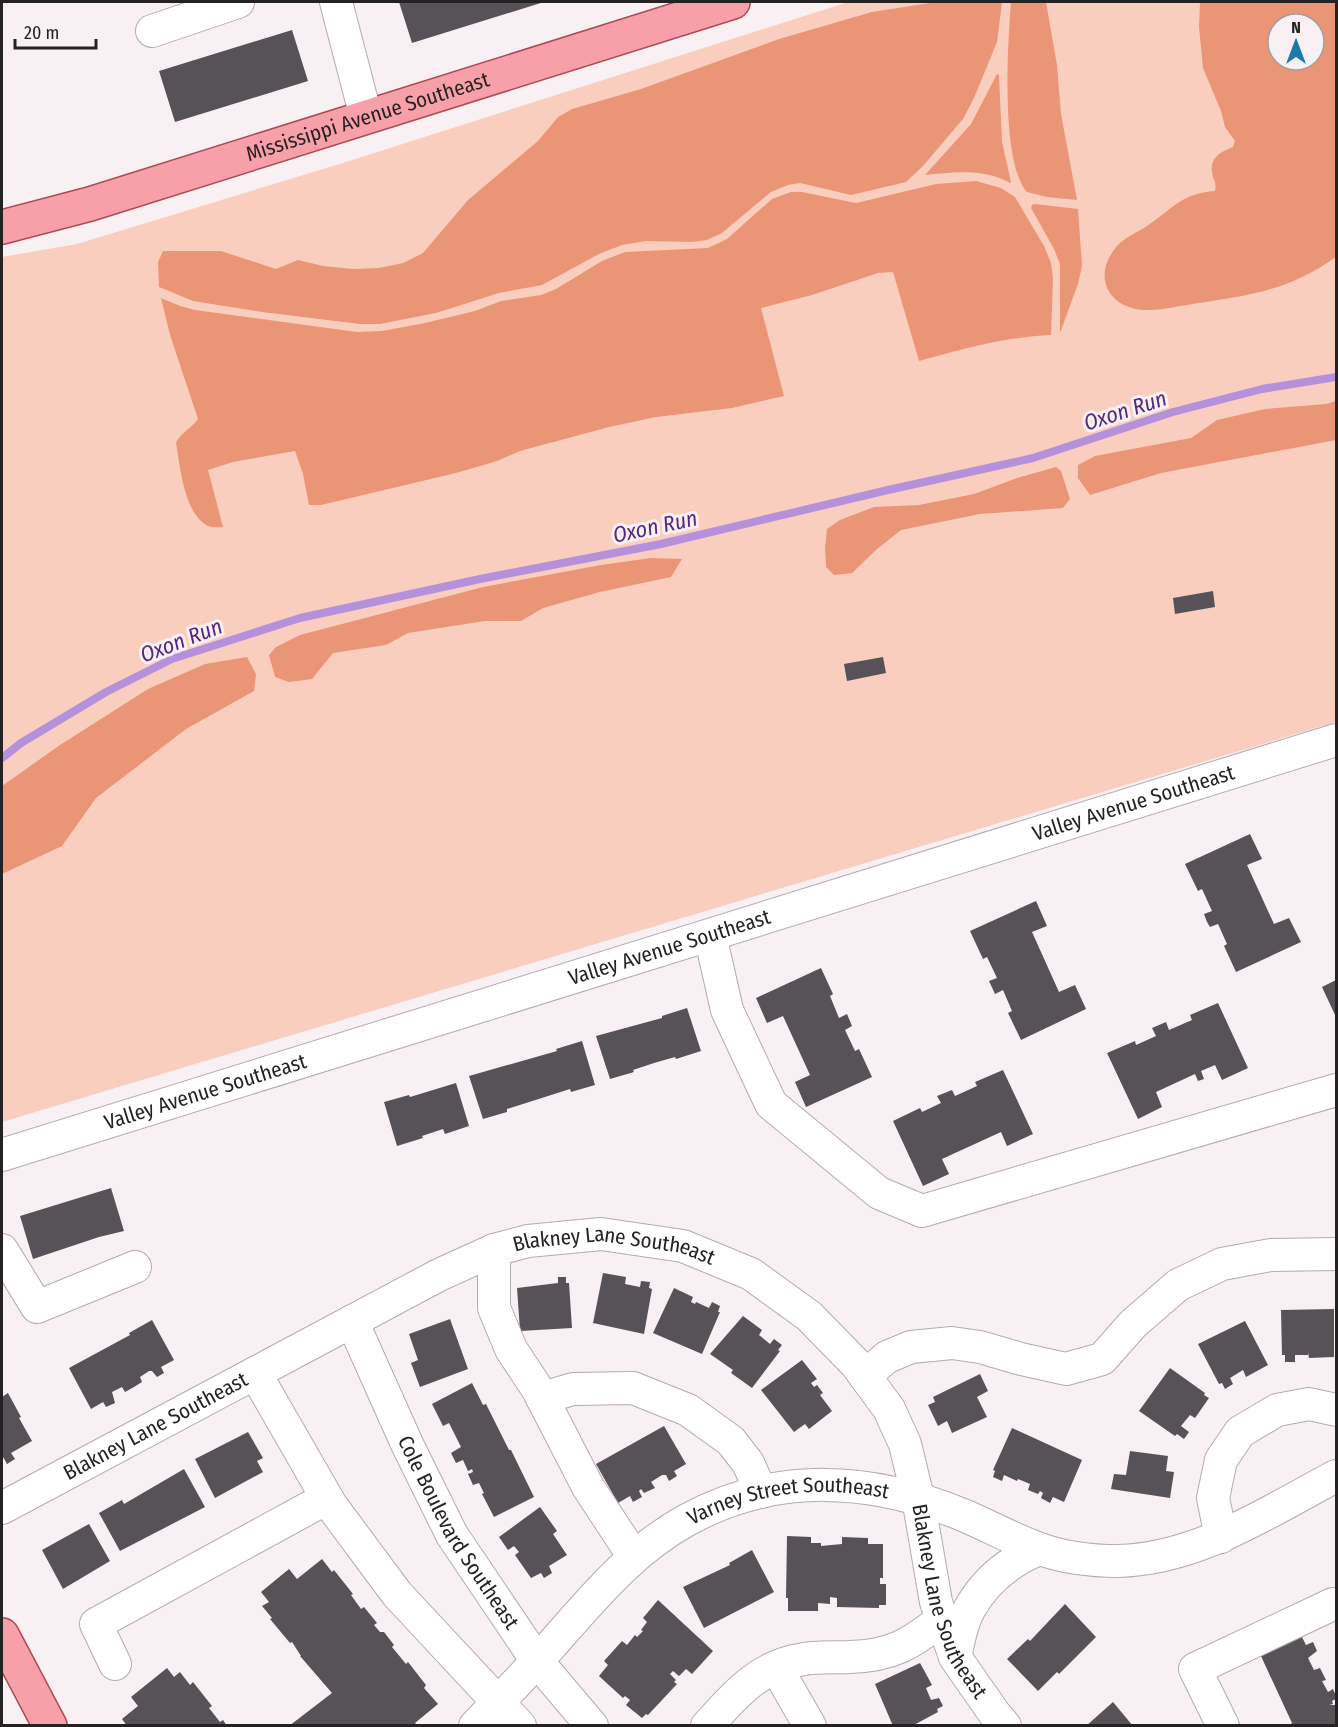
<svg xmlns="http://www.w3.org/2000/svg" width="1338" height="1727" font-family="'Fira Sans Condensed',sans-serif">
	<style>
		.green { fill: #facebf; fill-rule: evenodd }
		.forest { fill: #eb9577; fill-rule: evenodd }
		.lines { fill: none; stroke-linecap: round; stroke-linejoin: round }
		.stream { stroke: #b591dc; stroke-width: 8 }
		.building { fill: #575257 }
		.minor-casing { stroke: #b4abae; stroke-width: 34 }
		.major-casing { stroke: #aa4b56; stroke-width: 36 }
		.minor { stroke: #fff; stroke-width: 32 }
		.major { stroke: #f7a0aa; stroke-width: 33 }
		.labels { text-anchor: middle; stroke-width: 6; stroke-linejoin: round; paint-order: stroke }
		.street-label { font-size: 21px; fill: #252223; stroke: #f8f0f3 }
		.water-label { font-size: 22px; font-style: italic; fill: #56277f; stroke: #f8f0f3 }
	</style>
	<rect width="100%" height="100%" fill="#f8f0f3"/>
	<path class="green" d="M848,2H1336V722L2,1122V257L77,244L346,162ZM1278,24H1314V60H1278Z"/>
	<path class="forest" d="M936,2H1002L997,42L974,98L963,119L923,166L906,182L851,195L800,183L788,185L771,192L722,233L707,240L691,242L646,241L622,245L599,254L542,285L499,293L436,313L380,324H360L262,312L193,301L159,287L158,262L163,251H221L276,269L298,260L323,266L353,269L379,268L403,263L423,253L468,200L538,141L558,117L572,109L641,89L779,39L872,12Z
		M1011,2H1046L1057,65L1061,114L1077,200L1047,197L1027,192C1000,161 1008,43 1011,2Z
		M1200,2H1336V257C1289,290 1255,294 1199,303C1183,305 1165,310 1149,310C1110,311 1090,277 1117,246C1125,237 1138,232 1147,226C1172,209 1182,193 1215,191C1217,182 1213,180 1212,172C1210,157 1221,152 1233,147L1235,141L1225,127L1221,111L1203,68L1199,27ZM1278,24H1314V60H1278Z
		M997,74L999,75L1002,142L1011,182L1010,183C984,168 953,172 925,175L971,124Z
		M976,181L1001,188L1015,197L1044,246L1051,263L1053,279L1051,335C1005,337 963,349 919,361L893,272L878,273L812,295L761,308L784,396L732,408L656,417L609,427L520,451L497,461L456,473L321,505H309L303,474L295,451L233,462L208,470L223,527C218,527 213,528 208,526C184,514 180,466 176,443C179,434 192,428 198,419L170,335L161,298L180,306L195,310L357,332L382,331L425,323L475,311L501,301L541,295L556,289L602,261L625,252L708,248L727,239L772,199L791,192H802L856,203L936,184Z
		M1035,204L1078,209L1082,266L1078,284L1060,333V264L1054,249L1031,208L1032,205Z
		M1336,401V440L1161,473L1090,495L1078,478V465L1095,456L1191,438L1217,420L1265,409L1326,404Z
		M1056,467L1061,471L1070,499L1063,508L980,514L901,530L876,550L852,573L834,575L826,567L825,548L827,529L840,520L874,507L919,505L974,494L1017,478Z
		M651,558L682,559L671,577L600,592L543,608L521,621H485L408,633L386,645L333,653L312,679L289,682L275,677L269,655L276,647L300,635L483,587L601,565Z
		M247,657L256,674L254,691L186,729L96,798L62,846L2,874V786L60,745L148,689L205,664Z"/>
	<g class="lines">
		<path class="stream" d="M2,758L21,743L106,692L172,659L300,618L480,579L661,544L888,490L1033,458L1173,412L1262,389L1336,377"/>
	</g>
	<path class="building" d="M399,2H544L412,43Z
		M292,30L308,81L175,122L159,71Z
		M1213,591L1215,607L1175,614L1173,598Z
		M883,657L886,673L847,681L844,664Z
		M1250,834L1262,859L1247,865L1274,924L1289,918L1301,942L1236,972L1224,946L1227,944L1218,924L1210,927L1207,922L1204,914L1212,911L1202,889L1198,891L1185,864Z
		M1036,901L1047,926L1032,932L1059,992L1075,985L1086,1009L1021,1040L1008,1013L1012,1011L1003,990L995,994L989,981L997,978L987,957L983,959L970,931Z
		M821,968L833,994L830,996L839,1018L847,1014L852,1026L845,1030L855,1051L859,1049L872,1077L806,1107L795,1082L810,1075L783,1016L767,1023L756,998Z
		M1336,980V1017L1322,987Z
		M1218,1003L1248,1068L1222,1080L1215,1065L1201,1071L1204,1079L1198,1081L1195,1074L1156,1092L1162,1107L1138,1119L1107,1053L1135,1041L1136,1045L1156,1036L1152,1028L1166,1022L1169,1030L1192,1020L1190,1015Z
		M687,1008L701,1051L676,1059L675,1057L654,1063L633,1070L634,1072L610,1079L596,1036L662,1018V1016Z
		M582,1041L595,1085L571,1092L570,1089L507,1109V1112L483,1119L469,1076L557,1051L556,1049Z
		M1003,1070L1033,1134L1007,1146L1001,1132L942,1159L949,1174L923,1186L893,1121L920,1108L922,1112L941,1103L937,1096L952,1090L955,1096L977,1086L975,1082Z
		M456,1083L469,1126L445,1134L443,1129L422,1136L423,1138L397,1146L384,1102L409,1095L410,1097Z
		M111,1188L124,1231L99,1237L33,1259L20,1216Z
		M603,1273L626,1277L625,1284L640,1287L641,1281L650,1282L649,1288L652,1289L644,1334L593,1323Z
		M558,1277H566V1283H569L572,1328L520,1331L517,1288L558,1283Z
		M674,1288L693,1297L691,1302L695,1304L696,1302L709,1308L712,1302L720,1306L718,1312H720L702,1354L653,1333Z
		M1334,1309V1357L1309,1358L1308,1352V1355H1295V1362H1285V1355H1282L1281,1310Z
		M743,1316L762,1330L759,1335L770,1344L774,1339L782,1345L778,1350L780,1351L752,1388L731,1373L733,1370L710,1354Z
		M450,1319L468,1369L420,1387L411,1363L418,1360L409,1334Z
		M152,1320L174,1360L161,1367L164,1373L157,1377L152,1371H149L140,1377L142,1382L134,1387L125,1392L122,1387L112,1392L115,1403L106,1407L103,1402L91,1409L69,1368L130,1335L129,1333Z
		M1245,1321L1268,1365L1246,1377L1243,1370L1230,1378L1233,1384L1225,1389L1222,1383L1219,1384L1198,1344Z
		M802,1360L817,1379L811,1383L814,1387L817,1385L823,1393L820,1395L832,1411L809,1429L805,1424L794,1432L761,1390Z
		M1170,1368L1205,1393L1204,1395L1209,1398L1195,1418L1190,1415L1181,1426L1189,1432L1184,1439L1177,1434L1175,1436L1139,1411Z
		M980,1374L988,1391L977,1397L987,1417L952,1433L947,1421L938,1426L928,1405L935,1402L933,1397Z
		M472,1383L483,1405L486,1404L509,1450H511L534,1497L494,1517L482,1494L484,1493L479,1483L473,1485L468,1474L473,1472L472,1469L468,1471L463,1460L456,1463L451,1453L461,1447L449,1423L443,1426L432,1404Z
		M8,1393L21,1417L19,1418L32,1441L11,1453L15,1459L7,1464L3,1457L2,1458V1397Z
		M664,1426L686,1464L674,1471L677,1476L669,1481L666,1475H662L651,1482L655,1488L644,1493L641,1489L639,1491L642,1497L633,1502L630,1496L618,1503L596,1464Z
		M1012,1428L1082,1460L1064,1502L1053,1497L1050,1503L1041,1498L1043,1493L1040,1491L1038,1494L1028,1490L1030,1484L1018,1479L1017,1481L1004,1475L1002,1481L993,1477L995,1471L993,1470Z
		M248,1432L263,1458L257,1461L263,1472L215,1498L195,1459Z
		M1130,1451L1168,1456L1166,1471L1174,1472L1170,1498L1111,1489L1114,1474L1126,1475Z
		M184,1469L205,1507L120,1551L99,1513L122,1500L124,1504Z
		M540,1507L557,1531L553,1534L567,1555L549,1566L552,1573L544,1578L541,1573L531,1578L515,1555L519,1552L514,1546L508,1550L499,1537Z
		M89,1524L110,1561L63,1589L42,1550Z
		M787,1536L811,1537V1543H821V1546L842,1544V1537L868,1538V1544H883V1578H880V1584H886V1605H879V1608L837,1607V1598L830,1597V1604L818,1603V1611H788V1598H786Z
		M752,1550L774,1592L704,1628L683,1587L730,1565L729,1563Z
		M322,1559L332,1572L334,1570L353,1594L351,1595L361,1609L364,1607L377,1623L374,1625L380,1632H384L394,1645L392,1647L406,1664L408,1662L426,1685L424,1688L438,1704L415,1723L418,1726H289L332,1693L300,1656H301L292,1642L290,1643L270,1619L272,1618L262,1606L269,1602L261,1592L289,1569L297,1579Z
		M658,1600L713,1651L692,1674L686,1669L679,1676L673,1671L670,1674L676,1680L674,1682L677,1684L648,1715L646,1714L642,1718L626,1705L630,1700L625,1696L623,1698L599,1676L608,1665L604,1661L622,1641L627,1645L635,1635L637,1637L643,1631L641,1630L647,1622L643,1618Z
		M1065,1604L1096,1637L1059,1674L1057,1672L1038,1691L1007,1659L1028,1639L1030,1641Z
		M1300,1633L1306,1645L1313,1642L1317,1651L1308,1658L1314,1670L1320,1668L1326,1680L1322,1681L1328,1692L1333,1689L1336,1696V1699L1332,1701L1333,1704L1329,1705H1336V1726H1289L1292,1723L1260,1654Z
		M920,1663L932,1685L926,1688L931,1700L939,1698L943,1706L937,1709L938,1712L912,1726H893L875,1684Z
		M167,1668L174,1677L180,1672L190,1685L193,1682L212,1706L209,1708L220,1722L223,1720L227,1726H127L122,1719L138,1706L131,1697Z
		M1113,1702L1133,1726H1086Z"/>
	<g class="lines">
		<g class="minor-casing">
			<g id="minor">
				<path d="M336,2L366,117"/>
				<path d="M152,31L238,2"/>
				<path d="M710,935L727,1010L771,1104L879,1193L922,1211L1336,1090"/>
				<path id="s1" d="M2,1155L1336,740"/>
				<path d="M2,1250L37,1307L135,1267"/>
				<path d="M494,1250V1308L511,1349L538,1390L588,1487L634,1557"/>
				<path id="s2" d="M352,1321L407,1444L452,1535L537,1661L592,1726"/>
				<path d="M255,1373L331,1505L397,1594L520,1726"/>
				<path d="M865,1376L887,1357L911,1347L952,1343L980,1347L1021,1359L1066,1369L1102,1359L1133,1324L1178,1285L1222,1264L1271,1255L1336,1254"/>
				<path d="M542,1398L573,1389L633,1388L688,1410L731,1441L748,1463L761,1492"/>
				<path id="s3" d="M2,1508L439,1275L494,1250L528,1241L601,1234L683,1246L751,1274L809,1316L856,1364L889,1409L905,1444L918,1498L936,1602L955,1657L994,1713L1005,1726"/>
				<path d="M1221,1537L1213,1498L1221,1460L1240,1432L1277,1410L1309,1404L1336,1410"/>
				<path d="M955,1657C959,1641 961,1623 970,1608C985,1581 1010,1561 1039,1549"/>
				<path d="M115,1664L96,1624L327,1498"/>
				<path d="M776,1667L810,1726"/>
				<path id="s4" d="M475,1726C499,1701 524,1676 547,1650C589,1603 630,1551 687,1520C776,1471 872,1477 963,1515C989,1526 1014,1540 1040,1549C1065,1558 1092,1561 1118,1561C1198,1559 1268,1512 1336,1476"/>
				<path d="M707,1726C733,1697 758,1667 799,1660C816,1656 833,1658 850,1657C891,1656 911,1644 942,1619"/>
				<path d="M1223,1726L1195,1669L1333,1604"/>
			</g>
		</g>
		<g class="major-casing">
			<g id="major">
				<path id="s5" d="M2,227L90,204L733,2"/>
				<path d="M2,1635L50,1726"/>
			</g>
		</g>
		<use href="#minor" class="minor"/>
		<use href="#major" class="major"/>
	</g>
	<g class="labels">
		<g class="street-label">
			<text dy="7" stroke="none"><textPath href="#s5" startOffset="382">Mississippi Avenue Southeast</textPath></text>
			<text dy="7" stroke="none"><textPath href="#s1" startOffset="1185">Valley Avenue Southeast</textPath></text>
			<text dy="7" stroke="none"><textPath href="#s1" startOffset="699">Valley Avenue Southeast</textPath></text>
			<text dy="7" stroke="none"><textPath href="#s1" startOffset="213">Valley Avenue Southeast</textPath></text>
			<text dy="7" stroke="none"><textPath href="#s3" startOffset="678">Blakney Lane Southeast</textPath></text>
			<text dy="7" stroke="none"><textPath href="#s3" startOffset="174">Blakney Lane Southeast</textPath></text>
			<text dy="7" stroke="none"><textPath href="#s4" startOffset="402">Varney Street Southeast</textPath></text>
			<text dy="7" stroke="none"><textPath href="#s2" startOffset="237">Cole Boulevard Southeast</textPath></text>
			<text dy="7" stroke="none"><textPath href="#s3" startOffset="1218">Blakney Lane Southeast</textPath></text>
		</g>
		<g class="water-label">
			<text transform="translate(1125 410) rotate(-18)" y="8">Oxon Run</text>
			<text transform="translate(655 526) rotate(-12)" y="8">Oxon Run</text>
			<text transform="translate(181 640) rotate(-21)" y="8">Oxon Run</text>
		</g>
	</g>
	<rect width="1338" height="1727" fill="none" stroke="#252223" stroke-width="6"/>
	<g transform="translate(1296 42)"><circle r="28" fill="#f8f0f3" stroke="#a49ea0" stroke-width="1.5"/>
	<path d="M0-4.5L10 22L0 15L-10 22Z" fill="#1b7ca8"/>
	<text y="-9" font-size="16" font-weight="bold" text-anchor="middle" fill="#252223">N</text>
	</g>
	<path d="M15 39v9h81v-9" fill="none" stroke="#252223" stroke-width="3"/>
	<text x="24" y="39" font-size="18" fill="#252223" stroke="#f8f0f3" stroke-width="4.5" paint-order="stroke">20 m</text>
</svg>
